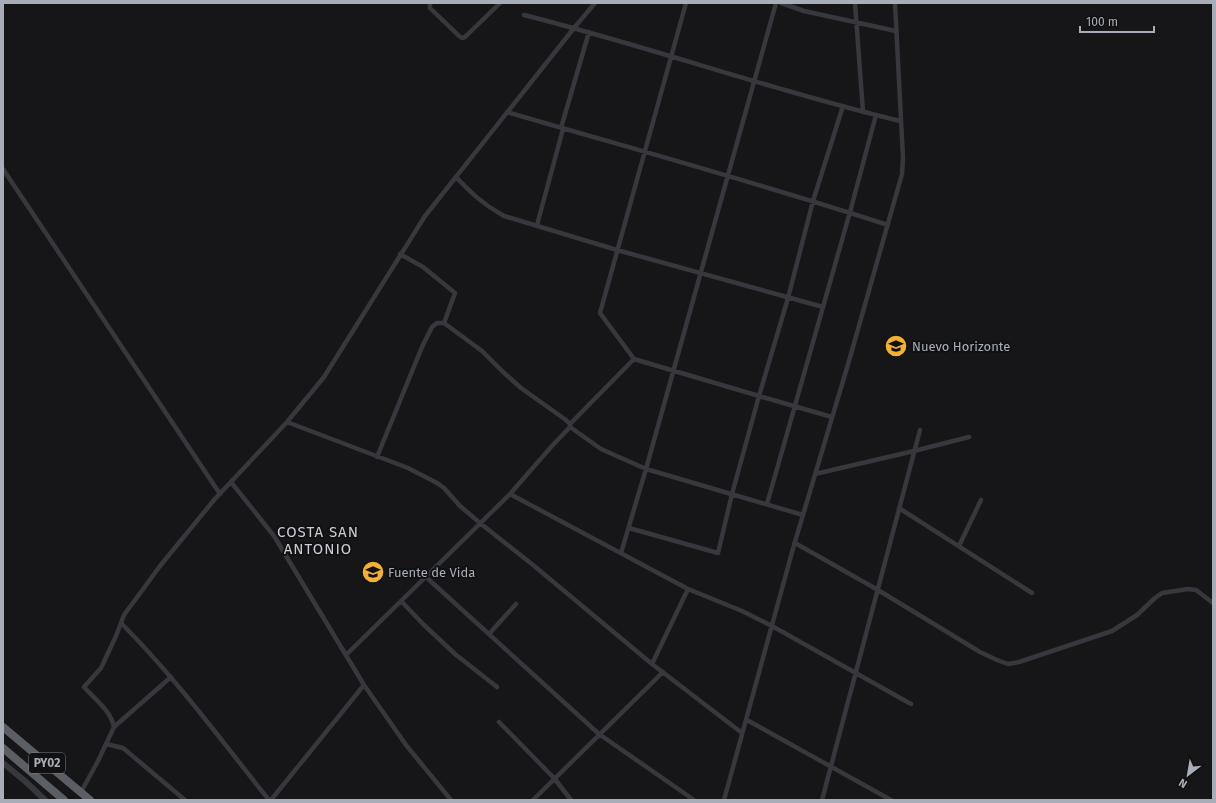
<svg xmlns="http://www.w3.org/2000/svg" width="1216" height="803" font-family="'Fira Sans',sans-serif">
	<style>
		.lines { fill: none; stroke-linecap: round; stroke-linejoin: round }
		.minor { stroke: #37383d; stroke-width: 4.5 }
		.tertiary { stroke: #37383d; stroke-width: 6 }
		.trunk { stroke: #5b5e65; stroke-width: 8 }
		.labels { text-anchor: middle; stroke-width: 4; stroke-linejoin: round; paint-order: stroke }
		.shield { fill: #111113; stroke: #7b7e86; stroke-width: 1 }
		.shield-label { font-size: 12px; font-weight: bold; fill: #a8adb8 }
		.poi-label { font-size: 13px; fill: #a8adb8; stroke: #111113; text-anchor: start }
		.quarter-label { font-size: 15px; letter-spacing: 1px; fill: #c9ccd4; stroke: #111113 }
	</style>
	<rect width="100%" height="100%" fill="#161618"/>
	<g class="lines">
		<path class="minor" d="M430,3V8L458,35L462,38L465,37L500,3
			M686,3L600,313L634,359L759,396L832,417
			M781,3L804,11L896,31
			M855,3L863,112
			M524,15C651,47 774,91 900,121
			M507,112C634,149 762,184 888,225
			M561,128L589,32
			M3,169L220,494
			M456,177C471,193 484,205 504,216L617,250L823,307
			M537,225L563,129
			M287,422L408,468L437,483L444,488L460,506L480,523L533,565L652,664L742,733
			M570,424L634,359
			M570,427L601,449L646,469L803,515
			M377,457L422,347L432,327L437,323H444
			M815,474L914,451L969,437
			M231,482L274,536L364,685L406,745L451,800
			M510,494L688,589L652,664
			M767,504L850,212L876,115
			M899,508L1032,593
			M629,528L718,553L732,494L759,396L788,298L813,201L843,106
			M795,543L878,590L980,652L997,660L1008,664L1019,662L1112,631L1137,615L1155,598L1162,593L1188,589L1196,590L1213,603
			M959,546L981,500
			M621,553L646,469L776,3
			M426,577L599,734L694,800
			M688,589L742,611L772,626L911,704
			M401,601L423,624L455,654L497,687
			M121,623C175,677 221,740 269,800
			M489,634L516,604
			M346,655L510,494L551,447L570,427V424L566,420L521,388L502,371L482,351L444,323L455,293L423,267L400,254
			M747,720L891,800
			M499,722L554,778L571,800
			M114,727C111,711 94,698 84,687L101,668L116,636L124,615L160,566L214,500L287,422L324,377L425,216L574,28L595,3
			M106,744L123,748L185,800
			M81,792L98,761L114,727L171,677
			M271,800L364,685
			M533,800L663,672
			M724,800L794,545L849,361L902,174L903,158L895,3
			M822,800L920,430"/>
		<path class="tertiary" d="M3,763L26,782L45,800"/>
		<path class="trunk" d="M3,727L90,800
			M3,748L64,800"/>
	</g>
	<defs>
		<g id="school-disc" transform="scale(1.15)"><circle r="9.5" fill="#f2b134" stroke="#111113"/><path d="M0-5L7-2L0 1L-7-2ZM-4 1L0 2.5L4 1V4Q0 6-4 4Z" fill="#111"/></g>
	</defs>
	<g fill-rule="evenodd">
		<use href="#school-disc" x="896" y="346"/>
		<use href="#school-disc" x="373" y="572"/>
	</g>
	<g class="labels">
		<rect class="shield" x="29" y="753" width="36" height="20" rx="3"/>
		<g class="shield-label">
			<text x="47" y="767">PY02</text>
		</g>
		<g class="poi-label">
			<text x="912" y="351">Nuevo Horizonte</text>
			<text x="388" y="577">Fuente de Vida</text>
		</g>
		<g class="quarter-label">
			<text x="318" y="537">COSTA SAN<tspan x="318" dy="17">ANTONIO</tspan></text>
		</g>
	</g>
	<rect width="1216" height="803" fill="none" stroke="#a8adb8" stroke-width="8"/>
	<g transform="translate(1188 775) rotate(211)" stroke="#111113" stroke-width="3" paint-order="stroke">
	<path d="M0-3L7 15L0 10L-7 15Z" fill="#a8adb8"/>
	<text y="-6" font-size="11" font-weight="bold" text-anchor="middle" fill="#a8adb8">N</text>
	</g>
	<path d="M1080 26v6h74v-6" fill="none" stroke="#a8adb8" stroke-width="2"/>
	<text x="1086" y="26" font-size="12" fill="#a8adb8" stroke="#111113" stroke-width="3" paint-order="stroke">100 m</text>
</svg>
